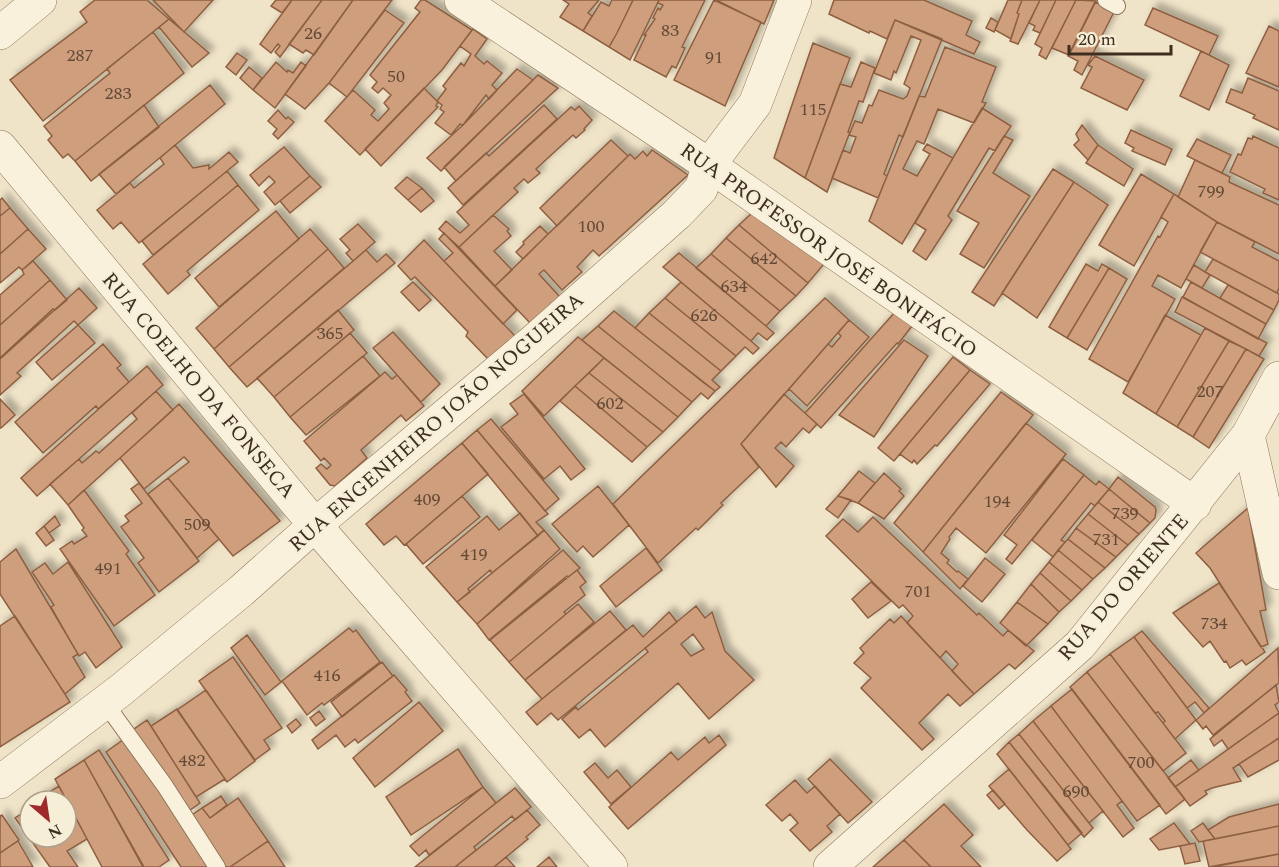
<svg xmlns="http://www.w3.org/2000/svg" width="1279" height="867" font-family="Spectral,serif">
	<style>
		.building { fill: #cf9f7d; stroke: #8d5f41; stroke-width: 1.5; fill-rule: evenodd; filter: url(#shadow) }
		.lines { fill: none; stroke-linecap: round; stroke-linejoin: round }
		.service-casing { stroke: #8d765c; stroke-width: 18 }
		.minor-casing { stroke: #8d765c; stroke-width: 34 }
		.service { stroke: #faf1dc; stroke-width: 16 }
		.minor { stroke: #faf1dc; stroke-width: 33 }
		.labels { text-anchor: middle; stroke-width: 4.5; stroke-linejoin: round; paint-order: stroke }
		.number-label { font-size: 18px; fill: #624a37 }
		.street-label { font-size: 21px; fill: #3d2e20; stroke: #f7eed8 }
	</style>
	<defs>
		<filter id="shadow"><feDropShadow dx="5.5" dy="-5.5" stdDeviation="3" flood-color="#0004"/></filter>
	</defs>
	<rect width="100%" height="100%" fill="#f0e4c8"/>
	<path class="building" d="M95,0H147L169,19L43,121L10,80L87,22L80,12Z
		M153,0H213L184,32Z
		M276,0H292L282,13L271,6Z
		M292,0H322L280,57L275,52L280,46L278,44L271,53L260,44Z
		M322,0H353L314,55L306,50L303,53L289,44Z
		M353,0H392L329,83L305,109L285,94Z
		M421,0H425L472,30L442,70L360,155L325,121L353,90L375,110L371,115L378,121L389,109L384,103L391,95L383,88L378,93L372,88L377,82L370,75L420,12L415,8Z
		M563,0H599L588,13L592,16L583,31L560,17L569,4Z
		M612,0H633L617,33L609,47L583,31L601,2L609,6Z
		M633,0H659L630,60L609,47L617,33Z
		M659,0H705L682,47L685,48L676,68L672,66L666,77L634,60L646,35H644L655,19L653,18L658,8L660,10L663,5L658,3Z
		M714,0L761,22L725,106L674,80Z
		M716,0H774L764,24Z
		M834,0H924L972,21L966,35L980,42L974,54L895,20L887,39L870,31L869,33L829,14Z
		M1008,0H1022L1017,13L1019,14L1011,39L995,30Z
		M1022,0H1040L1018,44L1010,41L1019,14L1017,13Z
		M1040,0H1056L1040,33L1033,30L1035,26L1029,23Z
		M1056,0H1076L1046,59L1039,55L1042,48L1035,44Z
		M1076,0L1096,1L1069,55L1052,48Z
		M1095,2L1115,10L1082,75L1074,70L1078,61L1068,56Z
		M1153,8L1218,36L1209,55L1145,25Z
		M385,10L404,23L347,97L329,83Z
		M991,18L998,22L994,32L986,28Z
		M169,19L209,53L192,67L159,27Z
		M895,20L942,39L903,137L899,135L884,174L887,176L878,198L832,178L843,150L850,153L856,137L849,135L855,121L862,123L869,105L872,106L879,90L903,99L907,96L910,88L904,84L921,40L911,36L896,73L894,71L891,80L874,73Z
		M1269,26L1279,31V87L1246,73Z
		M473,29L487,39L475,56L484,64L487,61L502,73L492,85L497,90L489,99L486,95L463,125L460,124L451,135L435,123L444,112L440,109L442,105L438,102L436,106L438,107L381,166L365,149L424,88L437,101L446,89L443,86L461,63L464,66L471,54L460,46Z
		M153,32L184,73L75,161L68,154L63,158L48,140L52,136L44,126L110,73L107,69Z
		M813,43L850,58L805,178L774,158Z
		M945,47L996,67L982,102L986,103L974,123L938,109L924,144L917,141L903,169L917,176L930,154L923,150L927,144L953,158L902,244L869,221L919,96L925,97Z
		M1201,51L1229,65L1209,110L1180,96Z
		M237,53L247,60L236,75L226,67Z
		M1095,56L1144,80L1127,110L1081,88L1092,67L1088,65Z
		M276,62L287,72L288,70L293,73L301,62L306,66L275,108L253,90Z
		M861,62L875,68L863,102L859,101L848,132H850L827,192L805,178L840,84L851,87Z
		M249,67L262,78L253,90L240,78Z
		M517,69L533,80L441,171L427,158L463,125Z
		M538,75L558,88L456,181L444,167Z
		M1248,78L1279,91V130L1253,118L1255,115L1226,102L1231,89L1242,93Z
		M210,85L225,104L116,194L99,174Z
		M144,105L159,127L91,181L75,161Z
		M544,105L557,119L463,205L448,188L486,153L489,156Z
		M579,106L592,120L584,129L585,130L576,138L573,135L536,169L540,173L528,183L524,179L514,188L518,192L459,247L439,229L446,221L460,233L469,225L457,212L571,107L575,110Z
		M982,108L1011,126L995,151L989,148L948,216L952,220L926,260L913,251L926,230L915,223Z
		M278,110L286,119L288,117L294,122L278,139L273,134L277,129L268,121Z
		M1082,125L1098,145L1088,160L1074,145L1079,140L1076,134Z
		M1131,130L1172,149L1165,165L1132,151L1134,148L1125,143Z
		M1004,136L1013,140L993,173L1030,196L984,268L960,254L979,223L957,211Z
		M1253,136L1279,148V200L1263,193L1265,189L1230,172L1238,154L1241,155L1248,138L1252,139Z
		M1197,139L1231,155L1222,173L1187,156Z
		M611,140L628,156L557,226L540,208Z
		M175,145L193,168L209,165V169L229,152L238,162L139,243L121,222L113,229L97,210L130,183L134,188L164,164L160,158Z
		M1098,145L1133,169L1124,186L1086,163Z
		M284,147L310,176L275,205L264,192L275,182L269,176L259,186L250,175Z
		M652,150L688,175L599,256L593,250L577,267L582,272L562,290L544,270L539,274L560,297L530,323L495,286L630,154L635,159L643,151L647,156Z
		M1195,160L1230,177L1229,182L1279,205V254L1217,222L1178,197Z
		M1053,169L1074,182L994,306L972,292Z
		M227,171L238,185L153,255L142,241Z
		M1141,174L1174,194L1134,266L1099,245Z
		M310,176L321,187L290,213L280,201Z
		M407,177L422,188L408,200L395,188Z
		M1074,182L1108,205L1037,318L1002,293Z
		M238,185L259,210L187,271L190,275L168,294L143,264Z
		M422,188L434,201L421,212L408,200Z
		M1174,194L1217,222L1181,288L1158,275L1152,286L1175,299L1128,382L1089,359L1158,236L1160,237L1168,222L1161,217Z
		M2,198L10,208L0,216V200Z
		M10,208L28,229L0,254V216Z
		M276,211L299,239L219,307L195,278Z
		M753,212L824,264L808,283L739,225Z
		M493,215L509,229L507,231L511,236L494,251L512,270L495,286L459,247Z
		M1217,222L1255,242L1252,247L1279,261V288L1277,293L1200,252Z
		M358,224L375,242L353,261L346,253L350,250L340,239Z
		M739,225L808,283L796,296L726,238Z
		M540,226L548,234L523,259L516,252L524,244L523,242Z
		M28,229L46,249L22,270L19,267L0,283V254Z
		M310,229L328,249L214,349L196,328Z
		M444,233L517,310L503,324L444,261L453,253L439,239Z
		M726,238L796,296L780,311L711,254Z
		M424,240L515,336L488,359L466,336L468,332L415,277L411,280L398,266Z
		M328,249L344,268L229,367L214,349Z
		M366,250L377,262L386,254L395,263L247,387L229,367Z
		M679,253L766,326L774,333L767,340L758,333L751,341L663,267Z
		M711,254L780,311L766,326L696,268Z
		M1213,259L1279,294V300L1274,310L1205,272Z
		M33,261L50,280L0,325V295L24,274L22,270Z
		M1086,264L1098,271L1102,264L1109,268L1067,338L1049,327Z
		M1194,265L1210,275L1202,288L1186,279Z
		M1109,268L1127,279L1087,350L1067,338Z
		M50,280L67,300L55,310L53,309L0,358V325Z
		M413,282L431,300L419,311L401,292Z
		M681,282L751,341L759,348L753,354L745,347L736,356L665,298Z
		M1191,282L1266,324L1258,339L1183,297Z
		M1228,285L1274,310L1266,324L1220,298Z
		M79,288L97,308L78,325L74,321L17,373L21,376L0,395V359Z
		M1182,297L1267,343L1259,356L1175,312Z
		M665,298L736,356L721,371L649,313Z
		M825,298L849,320L741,444L759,467L721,503L723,505L698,530L696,528L658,563L613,504Z
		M338,310L354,330L274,397L257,378Z
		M614,311L704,383L715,391L708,399L701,393L692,402L598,326Z
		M895,312L912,326L898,344L897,343L821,428L805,413Z
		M649,313L721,371L712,380L720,387L715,391L635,328Z
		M1165,315L1201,335L1156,414L1123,393Z
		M849,320L869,337L807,406L789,389L828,344L832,347L841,336L838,333Z
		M78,325L95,343L52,380L36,362Z
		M598,326L692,402L678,417L582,340Z
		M1205,328L1229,341L1177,427L1156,414Z
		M393,332L440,384L421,402L373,348Z
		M350,333L367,353L290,417L274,397Z
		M578,337L604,358L544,416L522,391Z
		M904,340L928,356L874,437L839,415Z
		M1229,341L1246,349L1193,437L1177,427Z
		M103,344L121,365L117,368L129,382L98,409L96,406L43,453L15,422Z
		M1246,349L1264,359L1209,448L1193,437Z
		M363,356L380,376L306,435L290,417Z
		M953,357L970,370L894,461L878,448Z
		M604,358L678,417L663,432L589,373Z
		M147,366L163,385L37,496L21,478Z
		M970,370L990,384L937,446L935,445L917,464L914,460L912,463L900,454Z
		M385,372L392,379L397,375L424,406L406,421L401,415L361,450L367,458L335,486L330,485L316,468L321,464L327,469L331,465L324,458L321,461L304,441Z
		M589,373L663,432L647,447L575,386Z
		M575,386L647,447L632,462L560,401Z
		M156,391L173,410L68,505L50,484L79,459L82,463L96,451L99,453L137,419L132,413Z
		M1001,392L1033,415L923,552L894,523Z
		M524,394L585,469L571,480L560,466L544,479L501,427L518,414L510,404Z
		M784,394L817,424L809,433L803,428L786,447L781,442L775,448L794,466L776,487L741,444Z
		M0,399L15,415L1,428H0Z
		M179,404L280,521L233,556L168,478L189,462L184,457L144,489L120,458Z
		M491,419L559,499L545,511L477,430Z
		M1026,423L1066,454L986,553L956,528L949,537L950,539L941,553L949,560L947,563L957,572L958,571L968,579L960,589L923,552Z
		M477,430L548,514L536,522L544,530L538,536L462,443Z
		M462,443L488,474L406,544L404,545L396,536L384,545L366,524Z
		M1063,459L1084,475L1012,564L1006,559L1017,545L1004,535Z
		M859,471L875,483L858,503L838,496Z
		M884,473L901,489L899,491L904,496L884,519L858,503Z
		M1084,475L1096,485L1099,481L1109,489L1095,506L1091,503L1061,540L1065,542L1053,557L1032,540Z
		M1118,477L1155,507L1156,510L1155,518L1150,523L1109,489Z
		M168,478L219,539L197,558L148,494Z
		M139,483L199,561L159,592L138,563L144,558L121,527L129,521L125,516L142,503L131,489Z
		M598,486L629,525L593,557L583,546L577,552L552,524Z
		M1109,489L1150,523L1139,534L1098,502Z
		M84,490L129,551L126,554L155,595L114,626L60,549L72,541L74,544L87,536L82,530L84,528L68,505Z
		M462,496L480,517L423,564L406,544Z
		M838,496L851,500L838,518L826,509Z
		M1098,502L1139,534L1128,545L1088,514Z
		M1248,508L1266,610L1260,611L1268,644L1261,647L1210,568L1196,553Z
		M520,513L538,536L492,573L490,570L468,589L470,592L457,602L426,567L487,516L499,530Z
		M1088,514L1128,545L1116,557L1076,528Z
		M55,516L60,525L49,533L44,526Z
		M873,517L977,615L979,613L1003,636L1008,630L1034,651L1015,669L1009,664L974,694L952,671L958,664L946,651L940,658L907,623L913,616L903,605L899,608L826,536L843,519L858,532Z
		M44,526L54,540L46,546L36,533Z
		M1076,528L1116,557L1105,568L1068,539Z
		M544,530L560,549L477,624L457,602Z
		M1068,539L1105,568L1093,579L1058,550Z
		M646,548L662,570L616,607L600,586Z
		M16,549L78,654L73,657L85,677L65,694L0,594V562Z
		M563,550L580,568L568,577L567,576L489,640L477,624Z
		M1058,550L1093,579L1082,590L1049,562Z
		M985,558L1005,574L982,602L963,586Z
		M68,562L122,647L96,668L85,652L79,656L51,607L54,605L32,572L45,563L53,574Z
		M1049,562L1082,590L1071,601L1040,573Z
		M577,570L586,582L580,587L585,595L564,612L566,614L509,662L490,640Z
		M1040,573L1071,601L1059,612L1031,584Z
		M871,582L891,601L868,618L852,599Z
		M1219,583L1265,652L1246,665L1242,660L1230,668L1226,661L1224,662L1210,641L1203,647L1173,613Z
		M1031,584L1059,612L1048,624L1017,602Z
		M1017,602L1048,624L1026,646L1000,623Z
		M578,604L594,622L525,680L509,662Z
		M696,606L705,618L712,612L725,651L754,680L709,719L678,683L605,747L590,729L579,738L562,719L576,707L578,710L648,652L645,648ZM693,634L704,649L691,656L681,644Z
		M610,611L626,630L542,699L525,680Z
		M669,612L677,622L558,720L551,713L537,725L526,712L633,625L643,637Z
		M15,616L70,702L0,747V626Z
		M901,616L974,694L960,706L948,694L919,723L934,739L922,750L861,688L871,678L854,663L864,653L860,648L890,619L894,623Z
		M349,628L353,632L356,630L380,662L324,705L322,703L307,715L282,681Z
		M1142,631L1209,708L1204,713L1195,702L1187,708L1134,637Z
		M247,635L281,682L265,695L231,648Z
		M1134,637L1196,720L1175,739L1163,723L1165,721L1158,712L1155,713L1110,654Z
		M1278,648L1279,683L1213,735L1206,726L1203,729L1196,720Z
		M1110,654L1186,753L1163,771L1087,672Z
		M233,657L282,728L264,740L270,749L255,760L199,681Z
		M382,662L393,676L342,717L331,702Z
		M1087,672L1185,799L1166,814L1070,687Z
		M394,675L407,690L405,692L412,701L358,743L355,739L345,747L336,735L318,749L312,740Z
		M1276,685L1279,702L1275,705L1279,713L1228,749L1222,740L1214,746L1210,739Z
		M1072,689L1160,805L1137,821L1051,706Z
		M206,690L255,761L227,782L177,710Z
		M419,702L443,731L375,787L353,758Z
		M1051,706L1122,801L1117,805L1134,828L1123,837L1033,721Z
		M177,709L225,779L196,797L151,726Z
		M319,711L325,719L316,726L310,718Z
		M1279,713V738L1233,768L1241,781L1212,788L1205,791L1207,794L1190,806L1175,787Z
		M296,719L301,725L292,733L287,726Z
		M147,720L200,803L186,813L131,731Z
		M1033,721L1103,811L1089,823L1019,734Z
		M1019,734L1093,828L1084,837L1009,742Z
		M719,735L726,745L628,829L609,807L671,752L678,760L705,737L709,743Z
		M127,737L209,867H181L106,752Z
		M1279,738V760L1248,777L1239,764Z
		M1009,742L1082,833L1068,845L997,754Z
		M458,749L483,787L411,835L386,797Z
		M99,750L169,860L159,867H144L84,760Z
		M830,759L872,802L848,823L808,779Z
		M84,760L143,867H102L55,779Z
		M1191,760L1199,770L1175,787L1168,778Z
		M595,763L608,778L617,770L631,787L611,804L584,772Z
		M1009,769L1071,849L1057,861L1027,830L989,786Z
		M795,780L807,793L815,786L840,814L827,826L832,832L810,851L790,830L798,823L790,814L782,821L766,805Z
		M59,786L87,839L67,851L78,867H50L15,818L30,808V837H66V801L36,800Z
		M483,787L496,803L429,855L426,850L419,856L410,846Z
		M515,788L531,807L515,820L512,816L474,847L476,850L455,867H415Z
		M993,790L1005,804L999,809L987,795Z
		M221,796L227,805L210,818L202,808Z
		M238,798L268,841L230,867H223L189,817L202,808L210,818Z
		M944,804L973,835L961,846L981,867H931L904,840Z
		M1279,804V826L1215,839L1208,830L1229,817Z
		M527,810L540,825L526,837L528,839L494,867H455Z
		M2,815L19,840L0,853V816Z
		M1174,823L1190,844L1159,850L1150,839Z
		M1203,823L1208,830L1215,839L1199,842L1191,831Z
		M1279,826V854L1209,867L1203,841Z
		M904,840L931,867H873Z
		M18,841L33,867H0V853Z
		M268,841L285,867H230Z
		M1195,843L1200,861L1185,864L1180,846Z
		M1279,854V867H1212Z
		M506,857L515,867H494Z
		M549,857L557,867H537Z"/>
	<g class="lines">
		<g class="service-casing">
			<path id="service" d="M1106,0L1117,6
				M105,703L165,786L217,867"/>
		</g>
		<g class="minor-casing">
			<path id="minor" d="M461,0L709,165L1195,504
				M0,33L40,0
				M0,147L315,525L611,867
				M1248,435L1279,573
				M0,782L121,690L241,591L315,525L529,345L677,214L701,189L709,165L755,104L795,0
				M830,867L1080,645L1248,435L1279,378"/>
		</g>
		<use href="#service" class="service"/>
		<use href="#minor" class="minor"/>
	</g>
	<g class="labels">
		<g class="number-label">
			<text x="670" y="36">83</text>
			<text x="313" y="39">26</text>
			<text x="80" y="61">287</text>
			<text x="714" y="63">91</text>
			<text x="396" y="82">50</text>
			<text x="118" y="99">283</text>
			<text x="813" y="115">115</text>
			<text x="1211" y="197">799</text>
			<text x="591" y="232">100</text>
			<text x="764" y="264">642</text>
			<text x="734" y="292">634</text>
			<text x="704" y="321">626</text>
			<text x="330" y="339">365</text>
			<text x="1210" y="397">207</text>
			<text x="610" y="409">602</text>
			<text x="427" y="505">409</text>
			<text x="997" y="507">194</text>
			<text x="1125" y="519">739</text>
			<text x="197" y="530">509</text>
			<text x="1106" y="545">731</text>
			<text x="474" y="560">419</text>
			<text x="108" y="574">491</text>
			<text x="918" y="597">701</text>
			<text x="1214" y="629">734</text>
			<text x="327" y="681">416</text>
			<text x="192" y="766">482</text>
			<text x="1141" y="768">700</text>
			<text x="1076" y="797">690</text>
		</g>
		<g class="street-label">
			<text transform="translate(829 250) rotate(35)" y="7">RUA PROFESSOR JOSÉ BONIFÁCIO</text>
			<text transform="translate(199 385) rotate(50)" y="7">RUA COELHO DA FONSECA</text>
			<text transform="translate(436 422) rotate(-41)" y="7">RUA ENGENHEIRO JOÃO NOGUEIRA</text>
			<text transform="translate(1123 587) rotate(-49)" y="7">RUA DO ORIENTE</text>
		</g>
	</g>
	<g transform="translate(48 819) rotate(151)"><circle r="28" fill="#f7eed8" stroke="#ada18e" stroke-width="1.5"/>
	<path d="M0-4.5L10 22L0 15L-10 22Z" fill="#9e2a2b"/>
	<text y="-9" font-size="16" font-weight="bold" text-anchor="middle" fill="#3d2e20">N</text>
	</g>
	<path d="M1069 45v9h102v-9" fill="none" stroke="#3d2e20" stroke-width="3"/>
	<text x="1078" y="45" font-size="18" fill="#3d2e20" stroke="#f7eed8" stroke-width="4.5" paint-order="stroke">20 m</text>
</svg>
